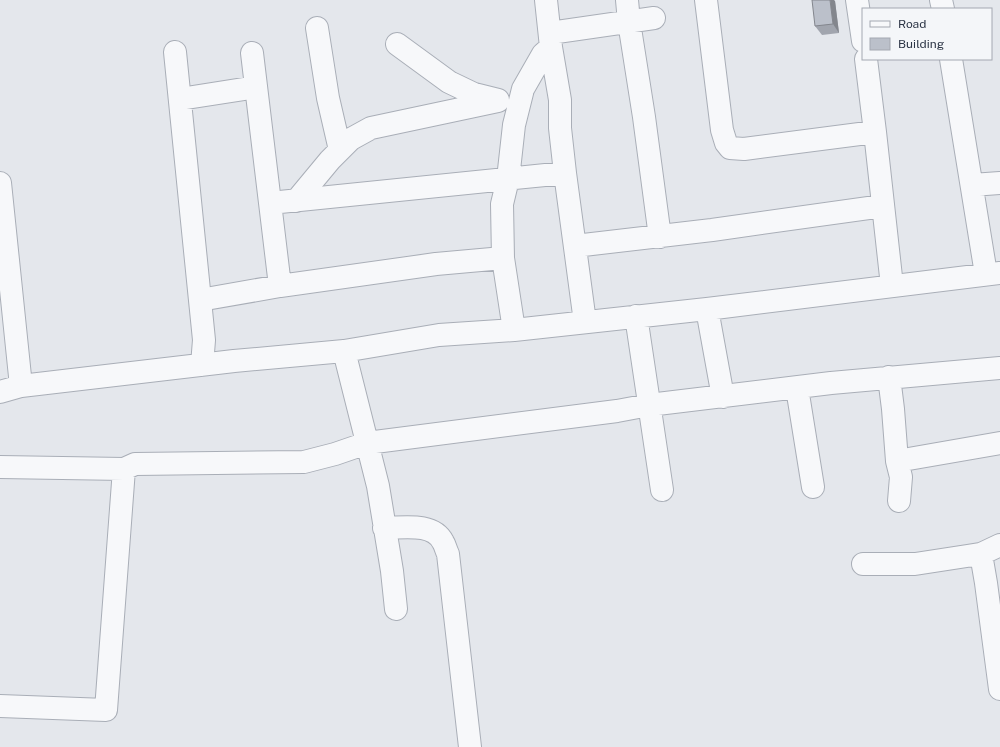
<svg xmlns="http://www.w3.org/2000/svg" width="1000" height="747" font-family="'Public Sans',sans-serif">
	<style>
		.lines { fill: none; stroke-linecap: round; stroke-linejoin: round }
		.minor-casing { stroke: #a9aeb7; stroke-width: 24 }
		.minor { stroke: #f7f8fa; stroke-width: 22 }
		.wall { fill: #a1a5ae }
		.shaded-wall { fill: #83868d }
		.building { fill: #bbc0ca; stroke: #83868d }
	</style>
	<rect width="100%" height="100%" fill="#e4e7ec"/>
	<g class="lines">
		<g class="minor-casing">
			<path id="minor" d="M627,0L629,22L644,117L660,237
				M706,0L722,130L726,143L730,148L744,149L875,132
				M857,0L863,41
				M941,0L943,9
				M317,28L328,98L340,150
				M550,33L654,18
				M397,44L449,82L474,94L498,100
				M551,47L560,100V128L565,173L585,322
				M175,52L204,340L202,365
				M252,53L280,286
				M866,59L875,132L892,286
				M951,59L986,274
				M180,99L256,87
				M0,183L21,386
				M972,185L1000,183
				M296,201L330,160L351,139L371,128L498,101
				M270,203L565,173
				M575,246L712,230L883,206
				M200,300L280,286L436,264L503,258
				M707,309L723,397
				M636,316L662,490
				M514,330L503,258L502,204L508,179L514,125L523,89L543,54L551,47L546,0
				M344,351L378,486L392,571L396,609
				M889,377L893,409L897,461L901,477L899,501
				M797,388L813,487
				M0,392L21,386L234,361L344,351L439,335L514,330L707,309L1000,273
				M897,461L1000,443
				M0,467L124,469L135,464L304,462L335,454L367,443L617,411L649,405L831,383L1000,368
				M384,528C403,528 433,522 443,542C445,545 446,550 448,554L470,747
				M981,554L986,583L1000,689
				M863,564H915L967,556L981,554L1000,545
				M0,706L106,710L124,469"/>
		</g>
		<use href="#minor" class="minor"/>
	</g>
	<path class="wall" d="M835,1L839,33L822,35L815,26Z"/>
	<path class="shaded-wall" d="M830,0H834L835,1L839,33L833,24Z"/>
	<path class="building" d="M812,0H830L833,24L815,26Z"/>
	<rect x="862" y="8" width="130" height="52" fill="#f4f6f9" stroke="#a4a8b1"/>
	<rect x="870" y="21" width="20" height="6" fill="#f7f8fa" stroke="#a4a8b1"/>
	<text x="898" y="28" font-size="12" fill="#2b3445">Road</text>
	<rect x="870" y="38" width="20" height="12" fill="#bbc0ca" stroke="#a4a8b1"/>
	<text x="898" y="48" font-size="12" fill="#2b3445">Building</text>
</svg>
